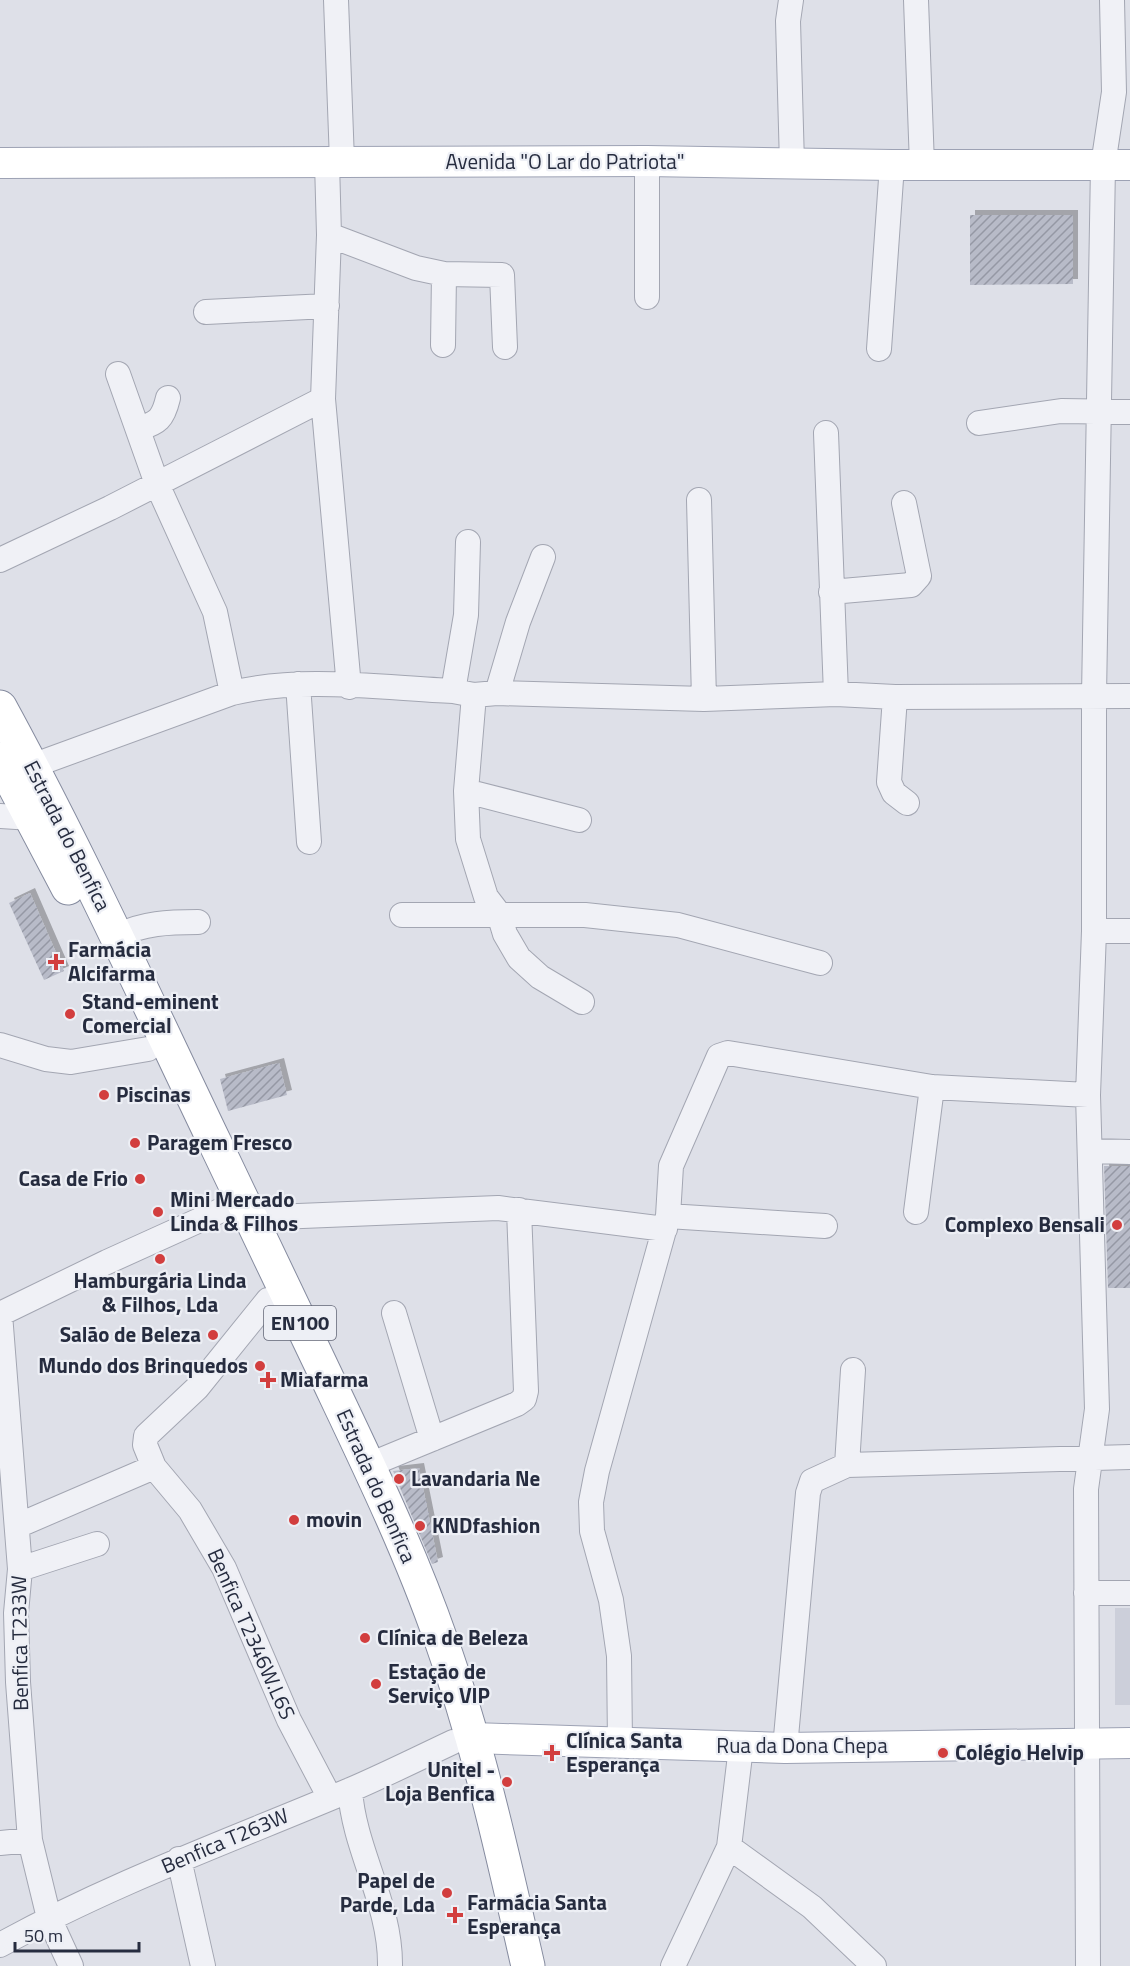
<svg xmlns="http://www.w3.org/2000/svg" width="1130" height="1966" font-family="'Titillium Web',sans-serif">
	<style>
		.built { fill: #cccfda }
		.building { fill: url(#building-hatch); filter: url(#shadow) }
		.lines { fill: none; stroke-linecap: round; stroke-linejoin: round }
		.minor-casing { stroke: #a3a6b2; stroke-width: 26 }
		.major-casing { stroke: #9da2b4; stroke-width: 32 }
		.highway-casing { stroke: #858b9f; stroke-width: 35 }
		.minor { stroke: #f0f1f6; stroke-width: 24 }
		.major { stroke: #fff; stroke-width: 30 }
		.highway { stroke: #fff; stroke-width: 33 }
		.poi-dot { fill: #d23e3e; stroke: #edeff5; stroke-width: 2 }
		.labels { text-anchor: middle; stroke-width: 4.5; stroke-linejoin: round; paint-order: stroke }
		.shield { fill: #edeff5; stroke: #626676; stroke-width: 1.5 }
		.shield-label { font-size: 20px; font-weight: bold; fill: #262c3f }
		.street-label { font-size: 21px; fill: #262c3f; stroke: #edeff5 }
		.poi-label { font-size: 21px; font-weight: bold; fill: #262c3f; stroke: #edeff5; text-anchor: start }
	</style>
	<defs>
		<pattern id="building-hatch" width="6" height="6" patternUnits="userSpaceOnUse" patternTransform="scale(1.5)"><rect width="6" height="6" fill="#b8bbc8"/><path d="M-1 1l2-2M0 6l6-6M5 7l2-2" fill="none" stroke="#9598a4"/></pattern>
		<filter id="shadow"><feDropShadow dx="5" dy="-5" stdDeviation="0" flood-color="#0004"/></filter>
	</defs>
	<rect width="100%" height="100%" fill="#dee0e8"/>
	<path class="built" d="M1115,1608H1130V1705H1115Z"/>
	<path class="building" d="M970,215H1073V284L970,285Z
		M30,893L64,971L44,980L9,903Z
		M279,1063L287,1095L228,1111L220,1079Z
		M1104,1166H1130V1288H1108Z
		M419,1468L438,1562L432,1564L393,1471Z"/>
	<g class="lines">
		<g class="minor-casing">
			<path id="minor" d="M336,0L342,161
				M791,0L788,21L792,164
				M916,0L922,165
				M327,162L329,235L323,399L349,687
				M329,235L416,268L444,274L502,275L505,347
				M647,297V161
				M206,312L327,306
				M443,345L444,274
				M879,349L892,165
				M118,374L157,484L215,612L232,693
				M979,423L1061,411L1130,412
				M138,429C158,423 163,419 168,398
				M826,433L836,694
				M699,500L704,699
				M0,560L110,508L323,399
				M831,592L911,585L919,576L904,503
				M298,684L309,842
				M453,691L466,615L468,542
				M497,693L518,622L543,557
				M474,695L466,791L468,839L486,897L499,914L505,934L519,958L540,977L582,1002
				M895,697L889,782L894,793L907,803
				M32,766L232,693C301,676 383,688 453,691L474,695L497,693L704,699L836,694L895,697L1130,696
				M466,791L579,820
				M0,816L32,818
				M402,915H585L678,925L820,963
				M1094,931H1130
				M117,936C143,923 169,922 198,922
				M0,1045L46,1059L71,1062L148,1049
				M1091,1151L1130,1152
				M916,1212L932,1087
				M668,1216L825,1226
				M251,1218L498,1208L665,1229
				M268,1300L197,1388L146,1436L145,1445L154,1467L190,1510L224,1568L289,1720L330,1798
				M394,1313L432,1439
				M0,1314L20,1569L16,1613L18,1682L30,1840L49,1918L71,1966
				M0,1314L107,1262L224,1209
				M369,1465L517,1404L524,1399L526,1391L519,1210
				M847,1465L853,1370
				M17,1526L154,1467
				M20,1569L97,1544
				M1086,1593H1130
				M620,1743L619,1656L611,1600L592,1531L591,1502L597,1471L668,1216L671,1166L719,1056L728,1053L932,1087L1088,1095
				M785,1748L808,1493L812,1481L847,1465L1130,1457
				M350,1790C354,1850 391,1904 390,1966
				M0,1843L30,1840
				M729,1847L812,1907L874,1966
				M179,1859L203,1966
				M0,1945C112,1883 232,1840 350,1790C385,1775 419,1758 453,1742
				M673,1966L729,1847L741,1747
				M1088,1966L1086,1489L1097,1409L1088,1095L1094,931V696L1103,165L1114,92L1112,0"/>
		</g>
		<g class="major-casing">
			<path id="major" d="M0,163L647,161L892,165H1130
				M473,1738L785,1748L1130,1743"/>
		</g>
		<g class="highway-casing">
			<path id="highway" d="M0,707C78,850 146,999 216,1145C251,1218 285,1291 320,1363C363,1454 408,1545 441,1640C479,1747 503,1856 528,1966
				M0,759L68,888"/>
		</g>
		<use href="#minor" class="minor"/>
		<use href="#major" class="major"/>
		<use href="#highway" class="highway"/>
	</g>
	<g class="poi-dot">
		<path d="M53 953h6v6h6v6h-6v6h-6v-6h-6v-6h6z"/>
		<circle cx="70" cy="1014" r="6"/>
		<circle cx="104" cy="1095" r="6"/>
		<circle cx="135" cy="1143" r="6"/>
		<circle cx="140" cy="1179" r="6"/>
		<circle cx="158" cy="1212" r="6"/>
		<circle cx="1117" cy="1225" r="6"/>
		<circle cx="160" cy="1259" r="6"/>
		<circle cx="213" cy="1335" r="6"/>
		<circle cx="260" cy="1366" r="6"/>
		<path d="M265 1371h6v6h6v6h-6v6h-6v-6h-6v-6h6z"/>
		<circle cx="399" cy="1479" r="6"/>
		<circle cx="294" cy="1520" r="6"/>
		<circle cx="420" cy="1526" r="6"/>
		<circle cx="365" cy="1638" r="6"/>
		<circle cx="376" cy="1684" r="6"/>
		<path d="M549 1744h6v6h6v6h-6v6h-6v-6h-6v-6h6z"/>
		<circle cx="943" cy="1753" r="6"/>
		<circle cx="507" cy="1782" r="6"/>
		<circle cx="447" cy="1893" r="6"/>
		<path d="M452 1906h6v6h6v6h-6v6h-6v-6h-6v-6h6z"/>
	</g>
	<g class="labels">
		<rect class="shield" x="264" y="1306" width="72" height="34" rx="4.5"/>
		<g class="shield-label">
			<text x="300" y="1330">EN100</text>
		</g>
		<g class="street-label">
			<text x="565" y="169">Avenida "O Lar do Patriota"</text>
			<text transform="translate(67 836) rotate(63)" y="7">Estrada do Benfica</text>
			<text transform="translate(376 1486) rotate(66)" y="7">Estrada do Benfica</text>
			<text transform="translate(251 1634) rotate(66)" y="7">Benfica T2346W.L6S</text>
			<text transform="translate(20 1643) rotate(-91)" y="7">Benfica T233W</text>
			<text x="802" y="1753">Rua da Dona Chepa</text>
			<text transform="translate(225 1841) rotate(-23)" y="7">Benfica T263W</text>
		</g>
		<g class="poi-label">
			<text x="68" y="957">Farmácia<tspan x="68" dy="24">Alcifarma</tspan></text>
			<text x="82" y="1009">Stand-eminent<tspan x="82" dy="24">Comercial</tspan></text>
			<text x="116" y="1102">Piscinas</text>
			<text x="147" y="1150">Paragem Fresco</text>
			<text x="128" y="1186" text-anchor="end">Casa de Frio</text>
			<text x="170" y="1207">Mini Mercado<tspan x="170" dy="24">Linda &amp; Filhos</tspan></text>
			<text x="1105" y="1232" text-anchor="end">Complexo Bensali</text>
			<text x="160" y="1288" text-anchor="middle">Hamburgária Linda<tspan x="160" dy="24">&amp; Filhos, Lda</tspan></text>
			<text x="201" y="1342" text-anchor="end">Salão de Beleza</text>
			<text x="248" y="1373" text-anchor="end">Mundo dos Brinquedos</text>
			<text x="280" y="1387">Miafarma</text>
			<text x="411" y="1486">Lavandaria Ne</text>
			<text x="306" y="1527">movin</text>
			<text x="432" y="1533">KNDfashion</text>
			<text x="377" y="1645">Clínica de Beleza</text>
			<text x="388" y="1679">Estação de<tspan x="388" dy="24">Serviço VIP</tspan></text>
			<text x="566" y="1748">Clínica Santa<tspan x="566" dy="24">Esperança</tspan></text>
			<text x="955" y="1760">Colégio Helvip</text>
			<text x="495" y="1777" text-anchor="end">Unitel -<tspan x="495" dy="24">Loja Benfica</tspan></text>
			<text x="435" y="1888" text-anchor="end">Papel de<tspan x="435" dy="24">Parde, Lda</tspan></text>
			<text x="467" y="1910">Farmácia Santa<tspan x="467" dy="24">Esperança</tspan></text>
		</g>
	</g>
	<path d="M15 1942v9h124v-9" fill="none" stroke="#262c3f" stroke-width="3"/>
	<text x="24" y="1942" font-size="18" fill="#262c3f" stroke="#edeff5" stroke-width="4.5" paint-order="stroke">50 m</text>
</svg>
